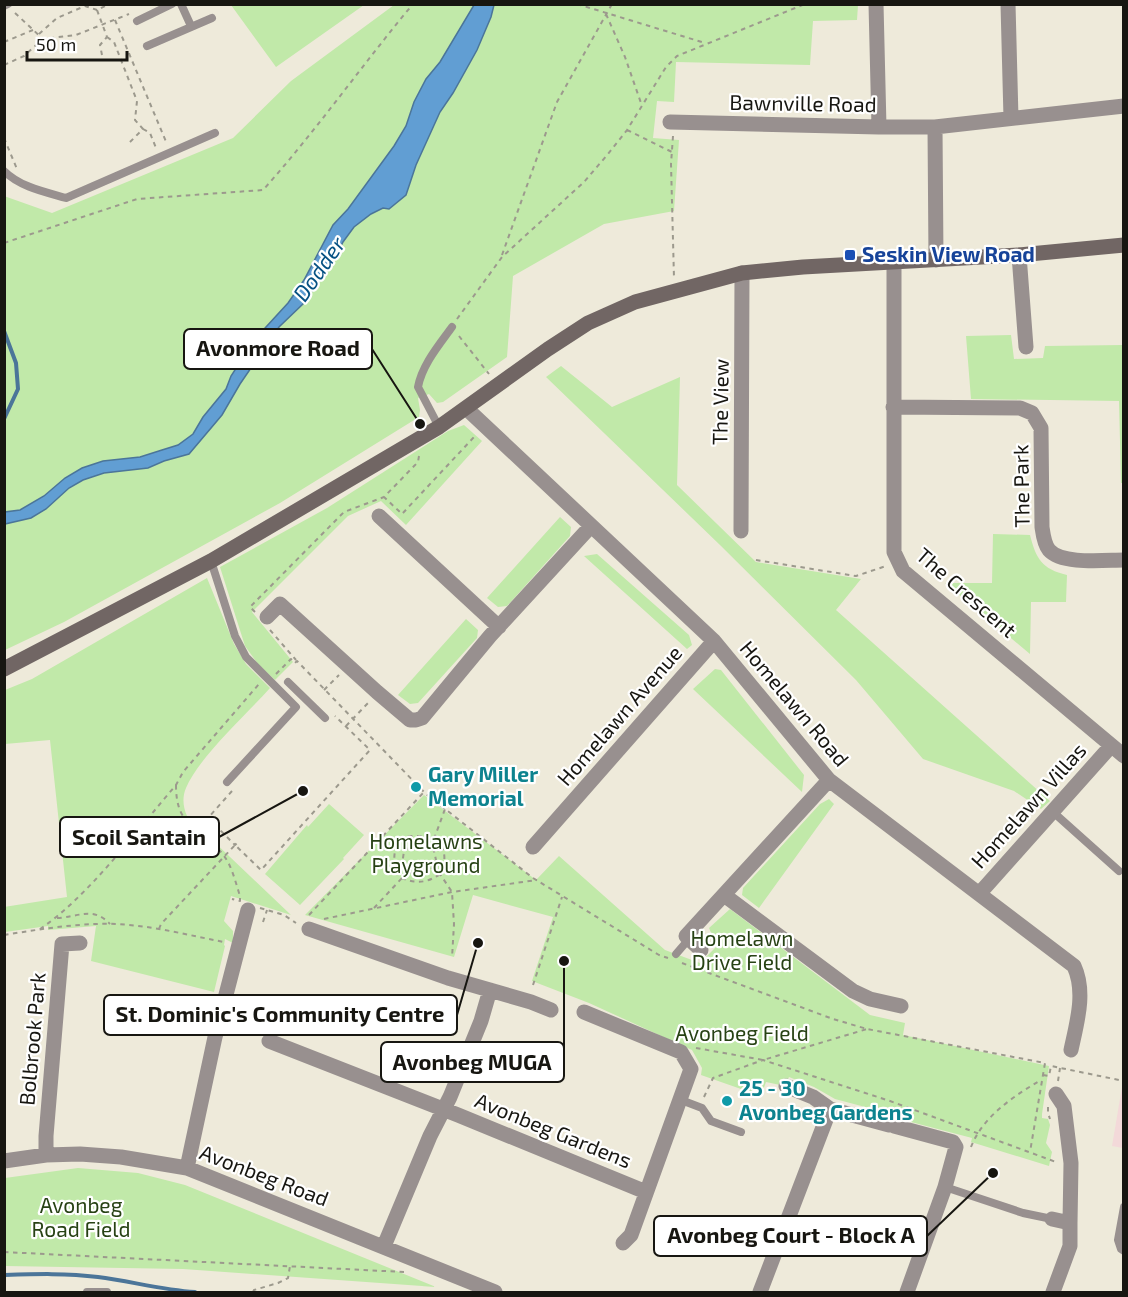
<svg xmlns="http://www.w3.org/2000/svg" width="1128" height="1297" font-family="'Exo 2',sans-serif">
	<style>
		.commercial { fill: #f3d9d9 }
		.green { fill: #c1e9a9 }
		.water { fill: #619ed3; stroke: #4b7599; stroke-width: 1.5 }
		.lines { fill: none; stroke-linecap: round; stroke-linejoin: round }
		.stream { stroke: #4b7599; stroke-width: 4 }
		.path { stroke: #9c998d; stroke-width: 2; stroke-dasharray: 4.5 4.5; stroke-linecap: butt }
		.lane { stroke: #98908f; stroke-width: 8 }
		.street { stroke: #98908f; stroke-width: 15 }
		.secondary { stroke: #716664; stroke-width: 15 }
		.transit-dot { fill: #1a4fb4; stroke: #fff; stroke-width: 2 }
		.culture-dot { fill: #0f9aa8; stroke: #fff; stroke-width: 2 }
		.labels { text-anchor: middle; stroke-width: 4.5; stroke-linejoin: round; paint-order: stroke }
		.street-label { font-size: 21px; fill: #171611; stroke: #fff }
		.transit-label { font-size: 21px; font-weight: bold; fill: #164399; stroke: #fff; text-anchor: start }
		.culture-label { font-size: 21px; font-weight: bold; fill: #0d838f; stroke: #fff; text-anchor: start }
		.park-label { font-size: 21px; fill: #274214; stroke: #fff }
		.water-label { font-size: 22px; font-style: italic; fill: #065183; stroke: #fff }
		.leader { fill: none; stroke: #171611; stroke-width: 2 }
		.callout-dot { fill: #171611; stroke: #fff; stroke-width: 2 }
		.callout { fill: #fff; stroke: #171611; stroke-width: 2 }
		.callout-label { font-size: 22px; text-anchor: middle; font-weight: bold; fill: #171611 }
	</style>
	<rect width="100%" height="100%" fill="#eeeada"/>
	<path class="commercial" d="M1122,1087H1124L1123,1148L1112,1146Z"/>
	<path class="green" d="M231,5H364L276,67Z
		M394,5H858L857,20L813,21L810,65L676,62L674,102L657,101L653,138L679,140L674,211L604,224L513,276L507,357L443,402L437,403L429,394L418,398L420,410L419,417L280,503L64,622L5,650L4,196L52,213L233,138L291,81Z
		M1011,335L1014,359L1043,358L1045,346L1123,345V483H1121L1119,401L971,399L966,336Z
		M561,366L612,407L680,377L677,485L756,562L861,579L836,610L1050,801L1041,809L1014,791L923,759L856,680L720,545L546,377Z
		M464,425L482,441L406,525L381,501L348,516L252,612L293,662L275,680L258,664L245,646L220,567L327,508L448,431Z
		M560,517L571,527L570,536L507,606L498,607L487,598Z
		M993,534L1030,535C1036,559 1042,569 1067,575L1066,602H1031L1030,654L945,583H992Z
		M597,554L689,635L692,645L687,649L584,556Z
		M207,578L234,644L246,664L270,688C246,715 199,757 186,788C182,797 183,807 187,816L291,915L231,896L224,921L233,931V943L225,939L224,945L225,946L214,992L91,961L96,926L48,930V926L5,932L4,907L67,897L50,740L5,744V690L32,679Z
		M466,619L478,630L477,638L418,703L410,704L398,695Z
		M715,669L721,670L804,775L802,792L693,689Z
		M424,795L536,880L559,856L665,950L700,963L717,946L709,928L730,909L870,1015L905,1023L903,1035L1049,1066L1042,1114V1118L1048,1119L1050,1125L1046,1143L1052,1152L1049,1166L971,1142L972,1138L892,1117L884,1112L835,1099L814,1087L789,1077L785,1086L766,1082L761,1096L701,1075L702,1068L692,1050L589,1003L532,981L553,917L473,895L454,957L305,915Z
		M829,799L834,804L759,908L742,895L743,888L820,804Z
		M329,804L364,835L343,858L344,859L300,905L265,874L307,825L308,827Z
		M78,1168L138,1173L185,1185L436,1287L183,1269L5,1266V1178Z"/>
	<path class="water" d="M474,5H494L491,17L477,50L453,93L440,112L416,165L406,195L389,209L383,208L371,214L354,227L343,242L334,260L324,272L305,302L279,327L240,384L222,415L189,454L164,461L148,468L104,473L83,480L69,488L46,509L31,518L5,524V512L20,510L44,496L65,478L82,468L103,461L140,457L162,450L178,445L193,434L203,417L226,389L231,376L255,339L288,303L304,280L333,225L348,209L394,146L406,126L414,102L426,79L440,62Z"/>
	<g class="lines">
		<path class="stream" d="M4,331L16,363L18,389L4,419
			M4,1275C36,1274 67,1273 98,1277C130,1281 162,1290 195,1292"/>
		<path class="path" d="M577,4L705,43
			M15,13L43,39L76,35L129,14
			M606,14L625,57L641,103
			M115,20L167,144
			M39,34L57,18L85,6L97,10
			M107,37L114,42L137,101L135,120L143,129L129,143
			M4,42L33,30
			M102,55L100,45L107,37L97,10L109,4
			M4,65L24,56L43,39L48,48
			M143,129L150,133L156,148
			M627,130L672,152
			M673,136L671,164L674,278
			M4,138L17,169
			M4,243L137,199L263,190C316,131 362,65 413,4
			M502,255L557,102L612,4
			M457,319L502,257L584,182L608,154L627,130L666,67L677,56L805,4
			M459,336L489,374
			M419,456L418,462L384,497L402,514L475,436
			M756,560L856,576L886,566
			M255,612L250,607L344,512L384,497
			M270,630L296,660
			M276,674L291,659L295,663L297,661L426,794L533,878L659,955L668,958
			M324,690L339,675
			M346,726L368,703
			M176,785C176,831 202,826 224,856C232,866 236,884 240,896V901L232,899
			M232,791L208,818L235,845L237,843
			M434,839L445,809
			M426,844H415L404,851L402,865L407,872L402,878C415,884 428,883 440,874
			M407,872L422,875L430,872L436,860L434,851
			M260,908L284,915L296,923
			M374,908L402,878C392,867 390,844 407,837C412,835 421,836 426,837C446,842 448,858 440,874L452,892L454,924L452,958
			M309,915L424,792
			M57,918C79,917 93,906 110,924
			M324,919L452,892L537,880
			M263,922L267,910
			M40,929C89,896 137,830 176,785L183,772L259,684
			M159,929L161,924L235,845L261,870L370,750L335,716
			M4,935C35,930 66,925 96,924C139,922 182,934 224,942
			M682,963L833,1019L867,1029L1045,1063L1030,1152
			M533,985L562,897
			M696,1048L763,1060L867,1029
			M1043,1075L1049,1076L1051,1066L1124,1081
			M1058,1081L1060,1068
			M704,1097L713,1078L763,1060L890,1101L1056,1162
			M1048,1107V1113L1050,1119
			M971,1147C983,1116 1014,1096 1041,1080
			M4,1252L404,1272
			M253,1292L254,1290L278,1283L288,1278L290,1266"/>
		<path class="lane" d="M181,4L191,26
			M4,6L8,4
			M137,21L172,4
			M147,46L212,18
			M4,171C20,187 45,192 66,198L215,133
			M439,427L418,387C422,365 439,345 452,327
			M211,561L235,636L246,657L296,707L227,782
			M288,682L325,718
			M1053,812L1119,871
			M676,954L689,939
			M681,1100L702,1108L711,1121L741,1132
			M945,1187L1023,1213L1052,1219
			M1124,1207L1118,1240L1121,1249L1124,1251
			M87,1292H107"/>
		<path class="street" d="M876,4L879,127
			M1008,4L1011,118
			M670,122L879,127H935L1124,106
			M935,127L936,260
			M1019,255L1026,347
			M894,263V552L903,571L1124,756
			M893,407L1020,408L1032,413L1041,428L1042,527C1043,534 1044,544 1049,550C1062,565 1105,560 1124,560
			M467,409L714,641L829,780L1074,966C1086,992 1077,1022 1071,1050
			M379,516L499,627
			M741,531L742,273
			M267,617L280,604L377,692L410,720H416L422,718L490,636L591,526
			M533,847L714,641
			M979,894L1111,746
			M724,895L853,991L870,999L901,1006
			M309,929L448,978L531,1002L551,1010
			M701,950L686,936L829,780
			M584,1012L681,1052L691,1069L631,1235L623,1243
			M269,1041L458,1115L646,1192
			M786,1086L813,1097L830,1109L889,1125
			M894,1126L953,1142L956,1147L945,1187L907,1292
			M46,1155V1136L62,944L80,943
			M4,1161L46,1155L80,1154L121,1157L187,1168L495,1292
			M187,1168L215,1037L248,910
			M1052,1219L1070,1223
			M384,1246L430,1136L450,1097L481,1021L490,990
			M760,1292L830,1109
			M1053,1292L1070,1246V1223L1071,1163L1064,1106L1056,1094"/>
		<path class="secondary" d="M4,669L211,561L439,427L548,349L588,323L635,302L742,273L803,267L1019,255L1124,245"/>
	</g>
	<rect class="transit-dot" x="844" y="249" width="12" height="12" rx="3"/>
	<g class="culture-dot">
		<circle cx="416" cy="787" r="6"/>
		<circle cx="727" cy="1101" r="6"/>
	</g>
	<g class="labels">
		<g class="street-label">
			<text transform="translate(803 104) rotate(1)" y="7">Bawnville Road</text>
			<text transform="translate(721 402) rotate(-89)" y="7">The View</text>
			<text transform="translate(1022 486) rotate(-91)" y="7">The Park</text>
			<text transform="translate(966 593) rotate(41)" y="7">The Crescent</text>
			<text transform="translate(794 704) rotate(50)" y="7">Homelawn Road</text>
			<text transform="translate(620 716) rotate(-49)" y="7">Homelawn Avenue</text>
			<text transform="translate(1029 806) rotate(-48)" y="7">Homelawn Villas</text>
			<text transform="translate(33 1039) rotate(-85)" y="7">Bolbrook Park</text>
			<text transform="translate(553 1131) rotate(22)" y="7">Avonbeg Gardens</text>
			<text transform="translate(264 1176) rotate(21)" y="7">Avonbeg Road</text>
		</g>
		<g class="transit-label">
			<text x="862" y="262">Seskin View Road</text>
		</g>
		<g class="culture-label">
			<text x="428" y="782">Gary Miller<tspan x="428" dy="24">Memorial</tspan></text>
			<text x="739" y="1096">25 - 30<tspan x="739" dy="24">Avonbeg Gardens</tspan></text>
		</g>
		<g class="park-label">
			<text x="426" y="849">Homelawns<tspan x="426" dy="24">Playground</tspan></text>
			<text x="742" y="946">Homelawn<tspan x="742" dy="24">Drive Field</tspan></text>
			<text x="742" y="1041">Avonbeg Field</text>
			<text x="81" y="1213">Avonbeg<tspan x="81" dy="24">Road Field</tspan></text>
		</g>
		<g class="water-label">
			<text transform="translate(319 269) rotate(-55)" y="8">Dodder</text>
		</g>
	</g>
	<path class="leader" d="M420 424L372 349M303 791L219 837M478 943L457 1015M564 961L564 1062M993 1173L927 1236"/>
	<g class="callout-dot">
		<circle cx="420" cy="424" r="6"/>
		<circle cx="303" cy="791" r="6"/>
		<circle cx="478" cy="943" r="6"/>
		<circle cx="564" cy="961" r="6"/>
		<circle cx="993" cy="1173" r="6"/>
	</g>
	<g class="callout">
		<rect x="184" y="329" width="188" height="40" rx="6"/>
		<rect x="60" y="817" width="159" height="40" rx="6"/>
		<rect x="104" y="995" width="353" height="40" rx="6"/>
		<rect x="381" y="1042" width="183" height="40" rx="6"/>
		<rect x="654" y="1216" width="273" height="40" rx="6"/>
	</g>
	<g class="callout-label">
		<text x="278" y="356">Avonmore Road</text>
		<text x="139" y="845">Scoil Santain</text>
		<text x="280" y="1022">St. Dominic's Community Centre</text>
		<text x="472" y="1070">Avonbeg MUGA</text>
		<text x="791" y="1243">Avonbeg Court - Block A</text>
	</g>
	<rect width="1128" height="1297" fill="none" stroke="#171611" stroke-width="12"/>
	<path d="M27 51v9h100v-9" fill="none" stroke="#171611" stroke-width="3"/>
	<text x="36" y="51" font-size="18" fill="#171611" stroke="#ffffff" stroke-width="4.5" paint-order="stroke">50 m</text>
</svg>
